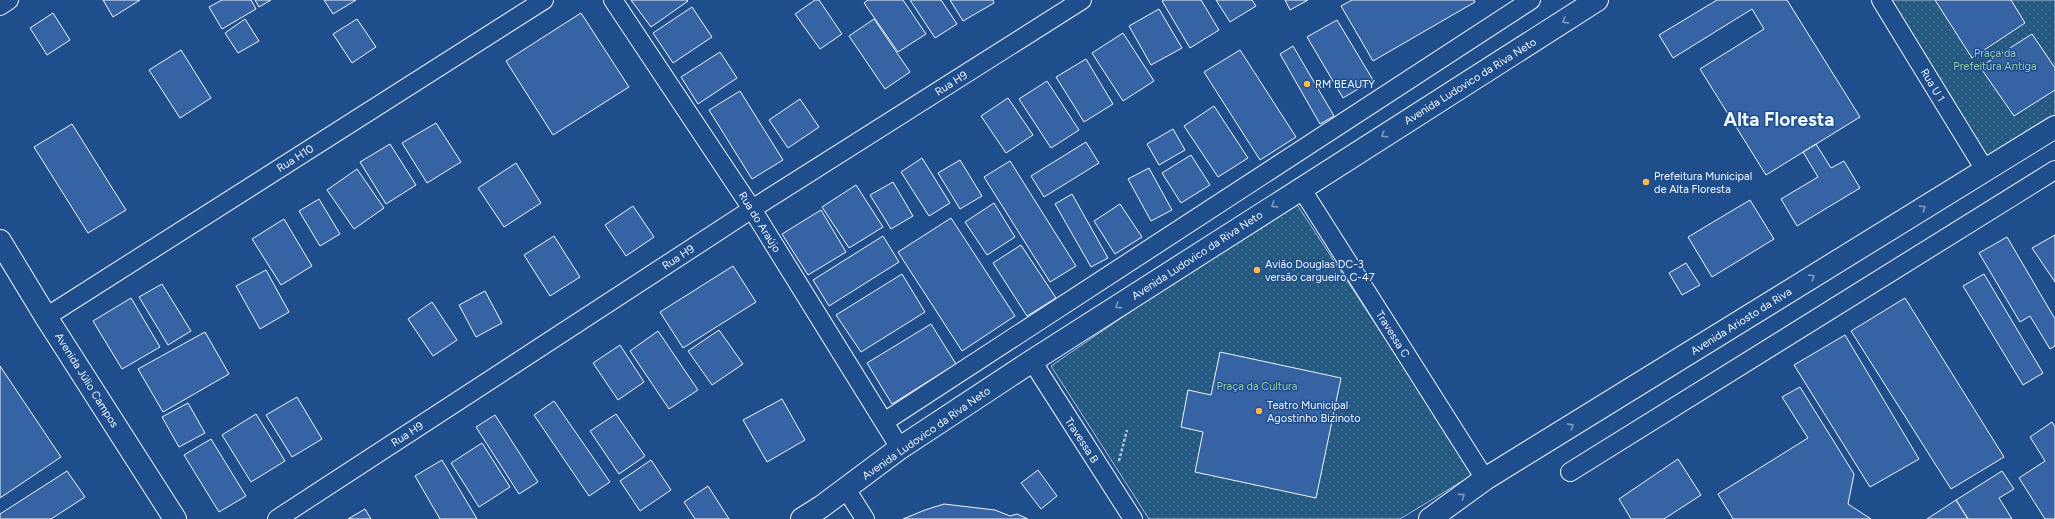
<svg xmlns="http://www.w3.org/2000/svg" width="2055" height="519" font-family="Figtree,sans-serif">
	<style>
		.park { fill: url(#park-dots); stroke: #a8bbd7 }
		.building { fill: #3563a3; stroke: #f2f6ff }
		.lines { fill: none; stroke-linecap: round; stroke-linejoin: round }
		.street-casing { stroke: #f2f6ff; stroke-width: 20 }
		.secondary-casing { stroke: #f2f6ff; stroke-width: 24 }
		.path { stroke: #b3c4dc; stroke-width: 2.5; stroke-dasharray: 3 2; stroke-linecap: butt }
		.street { stroke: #1f4e8c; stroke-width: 18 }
		.secondary { stroke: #1f4e8c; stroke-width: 22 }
		.oneway { stroke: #7e9ac0 }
		.poi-dot { fill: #ffb74d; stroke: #1f4e8c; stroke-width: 1.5 }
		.labels { text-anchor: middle; stroke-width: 3; stroke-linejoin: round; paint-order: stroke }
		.park-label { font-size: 11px; fill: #97c8a6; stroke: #1f4e8c }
		.street-label { font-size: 11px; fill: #f2f6ff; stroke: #1f4e8c }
		.poi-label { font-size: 11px; fill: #f2f6ff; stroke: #1f4e8c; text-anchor: start }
		.town-label { font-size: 19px; font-weight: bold; fill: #f2f6ff; stroke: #1f4e8c }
	</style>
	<defs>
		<pattern id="park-dots" width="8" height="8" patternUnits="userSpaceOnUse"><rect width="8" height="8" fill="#245a82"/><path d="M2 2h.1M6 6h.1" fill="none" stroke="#447295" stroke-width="1.8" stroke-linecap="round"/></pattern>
	</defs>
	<rect width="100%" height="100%" fill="#1f4e8c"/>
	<path class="park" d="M1890,0H2055V118L1987,160Z
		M1294,200L1474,474L1400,519H1149L1051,366Z"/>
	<path class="building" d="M103,0H140L113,17Z
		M222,0H251L256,9L222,29L209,7Z
		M255,0H271L259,7Z
		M324,0H356L333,14Z
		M631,0H687L688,1L651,27Z
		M815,0H819L842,34L820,49L795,14Z
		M868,0H903L926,34L898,52L864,3Z
		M910,0H941L957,24L935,38Z
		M950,0H993L994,3L963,21Z
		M1164,0H1201L1219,30L1190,48L1162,1Z
		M1216,0H1252L1256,6L1230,22Z
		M1285,0H1308L1290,10Z
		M1352,0H1474L1475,2L1373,61L1341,6Z
		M1717,0H1787L1860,117L1766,175L1700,69L1764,29L1752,9L1673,58L1659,35Z
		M1935,0H2011L2025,23L1972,58Z
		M692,7L712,37L673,63L653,33Z
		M1159,9L1182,48L1151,65L1129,26Z
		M53,13L70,40L47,55L30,28Z
		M581,13L629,87L553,135L506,61Z
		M245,19L259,41L238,53L225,33Z
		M357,19L376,47L352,63L333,34Z
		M874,19L910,72L885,89L849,36Z
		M1337,20L1373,80L1343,98L1307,37Z
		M1123,33L1154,81L1123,101L1092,53Z
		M2032,34L2055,68V90L2014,116L1980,67Z
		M1293,46L1334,116L1320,124L1280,54Z
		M181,50L211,98L180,118L149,70Z
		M1240,50L1296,137L1260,160L1204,72Z
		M720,52L737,78L698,104L681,77Z
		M1086,59L1113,104L1084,122L1056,77Z
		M1047,81L1079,130L1051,148L1019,99Z
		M740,91L783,160L752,179L709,110Z
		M1008,98L1033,135L1006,153L981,116Z
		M800,99L819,127L788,148L769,120Z
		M1214,106L1248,158L1218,177L1184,126Z
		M436,123L461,162L427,183L402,143Z
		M72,124L126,210L88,233L34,147Z
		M1173,129L1185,150L1159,165L1147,144Z
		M1086,142L1099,163L1044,197L1031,176Z
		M390,144L416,185L386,204L360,162Z
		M1816,144L1831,168L1844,161L1860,188L1797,226L1781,199L1818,177L1803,152Z
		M1191,155L1210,185L1181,203L1162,173Z
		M922,158L950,203L929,216L901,172Z
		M960,160L982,196L960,209L938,173Z
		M1010,161L1076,266L1050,282L984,177Z
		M516,163L541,203L504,227L478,188Z
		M1149,168L1172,210L1151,221L1128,179Z
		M357,169L384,208L354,229L327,190Z
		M893,182L913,216L891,229L870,195Z
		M856,185L883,227L849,248L822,207Z
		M1072,194L1108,258L1091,267L1055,204Z
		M319,199L340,234L320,246L299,211Z
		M1750,200L1774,239L1712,277L1688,237Z
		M994,203L1015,237L987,255L965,222Z
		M1120,204L1142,237L1115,254L1094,221Z
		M633,206L654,237L626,256L605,225Z
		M821,210L846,252L808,275L782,234Z
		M951,218L1015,316L962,351L898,252Z
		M284,219L312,266L281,285L252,239Z
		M2055,235V282L2032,248Z
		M554,236L580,277L550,296L524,255Z
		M883,236L899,262L829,306L813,280Z
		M2007,237L2055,319V346L2050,349L2030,316L2020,322L1979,253Z
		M1021,245L1056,298L1027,316L993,263Z
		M1686,263L1700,285L1682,295L1669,273Z
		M733,266L756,302L683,348L660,312Z
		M266,270L289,312L260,329L236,286Z
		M902,274L925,312L861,352L836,315Z
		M1984,274L2043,373L2023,385L1963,286Z
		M162,284L191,331L168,345L139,297Z
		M485,291L502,323L476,337L459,305Z
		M131,298L160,347L122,369L93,321Z
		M1905,298L2004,457L1951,489L1851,331Z
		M432,302L457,340L433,356L408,319Z
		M931,324L956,364L892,404L867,363Z
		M719,330L743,364L712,385L688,351Z
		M658,331L698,390L669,409L630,351Z
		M205,332L229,374L163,412L138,369Z
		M1845,335L1919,459L1870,487L1794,365Z
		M620,345L644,382L618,400L593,363Z
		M1220,352L1341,378L1316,498L1195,472L1203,432L1181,427L1188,390L1211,395Z
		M0,366L61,457L0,498Z
		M1800,387L1854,474L1848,504L1871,519H1733L1718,494L1808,438L1782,397Z
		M297,397L322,439L292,457L266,415Z
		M782,399L805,440L767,462L743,420Z
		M554,401L610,482L589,496L534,415Z
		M188,403L205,433L179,447L162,417Z
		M256,414L285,461L251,482L222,435Z
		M616,414L645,456L619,474L590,431Z
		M495,415L538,482L519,494L476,427Z
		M2052,422L2055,427V519H2045L2019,478L2045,461L2030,437Z
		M211,439L246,496L219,512L184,455Z
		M482,443L510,487L479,507L451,463Z
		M1678,459L1701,495L1664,519H1631L1619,499Z
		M442,460L477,519H440L415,476Z
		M651,460L671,490L640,511L620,481Z
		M1038,470L1057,496L1041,509L1021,483Z
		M67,471L85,497L51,519H0V514Z
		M2002,471L2014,489L1999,498L2012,519H1968L1956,500Z
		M708,486L729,519H695L684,502Z
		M1956,500L1968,519H1927Z
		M944,504L995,510L1010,516L1017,514L1028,519H903L925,510Z
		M365,509L371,519H348Z"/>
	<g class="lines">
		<g class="street-casing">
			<path id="street" d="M613,0L752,209L900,448
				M1881,0L1985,170
				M0,6L9,0
				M1301,188L1485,479
				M46,317L544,0
				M1032,361L1133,519
				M884,422L1531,0
				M1570,472L2055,170
				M846,489L865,519
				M277,519L752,209L1082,0"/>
		</g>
		<g class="secondary-casing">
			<path id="secondary" d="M0,241L46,317L175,519
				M802,519L821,507L900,448L1032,361L1597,0
				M1430,519L1485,479L2055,127"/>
		</g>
		<path class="path" d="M1119,461L1127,430"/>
		<use href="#street" class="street"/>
		<use href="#secondary" class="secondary"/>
	</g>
	<defs><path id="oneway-chevron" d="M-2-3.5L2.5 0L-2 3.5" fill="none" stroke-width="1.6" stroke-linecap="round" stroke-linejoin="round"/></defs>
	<g class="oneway">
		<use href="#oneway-chevron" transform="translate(1565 21) rotate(148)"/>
		<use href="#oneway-chevron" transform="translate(1384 135) rotate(148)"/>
		<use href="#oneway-chevron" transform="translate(1274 205) rotate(147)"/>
		<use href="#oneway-chevron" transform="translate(1923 208) rotate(-32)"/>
		<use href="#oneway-chevron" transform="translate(1812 277) rotate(-32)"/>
		<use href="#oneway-chevron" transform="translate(1118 306) rotate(147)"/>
		<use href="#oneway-chevron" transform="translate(1571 426) rotate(-32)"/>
		<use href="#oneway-chevron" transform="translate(1462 496) rotate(-36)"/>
	</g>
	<g class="poi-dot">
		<circle cx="1307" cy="84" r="4"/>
		<circle cx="1646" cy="182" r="4"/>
		<circle cx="1257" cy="270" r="4"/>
		<circle cx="1259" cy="411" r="4"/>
	</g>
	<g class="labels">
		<g class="park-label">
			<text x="1995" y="57">Praça da<tspan x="1995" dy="13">Prefeitura Antiga</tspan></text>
			<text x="1257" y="390">Praça da Cultura</text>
		</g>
		<g class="street-label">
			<text transform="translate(1470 81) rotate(-32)" y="4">Avenida Ludovico da Riva Neto</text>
			<text transform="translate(951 83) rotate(-32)" y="4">Rua H9</text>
			<text transform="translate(1933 85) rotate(59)" y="4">Rua U 1</text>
			<text transform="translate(295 158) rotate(-32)" y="4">Rua H10</text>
			<text transform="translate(760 222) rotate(58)" y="4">Rua do Araújo</text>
			<text transform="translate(1197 255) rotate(-33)" y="4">Avenida Ludovico da Riva Neto</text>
			<text transform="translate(678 257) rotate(-33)" y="4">Rua H9</text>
			<text transform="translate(1741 321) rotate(-32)" y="4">Avenida Ariosto da Riva</text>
			<text transform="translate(1393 334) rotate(58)" y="4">Travessa C</text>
			<text transform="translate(87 380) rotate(58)" y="4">Avenida Júlio Campos</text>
			<text transform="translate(926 433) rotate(-35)" y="4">Avenida Ludovico da Riva Neto</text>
			<text transform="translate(407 434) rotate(-33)" y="4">Rua H9</text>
			<text transform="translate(1082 440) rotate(57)" y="4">Travessa B</text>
		</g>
		<g class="poi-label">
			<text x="1315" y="88">RM BEAUTY</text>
			<text x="1654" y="180">Prefeitura Municipal<tspan x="1654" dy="13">de Alta Floresta</tspan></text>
			<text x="1265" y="268">Avião Douglas DC-3<tspan x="1265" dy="13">versão cargueiro C-47</tspan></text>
			<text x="1267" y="409">Teatro Municipal<tspan x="1267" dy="13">Agostinho Bizinoto</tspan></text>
		</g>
		<g class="town-label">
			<text x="1779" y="126">Alta Floresta</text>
		</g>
	</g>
</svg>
